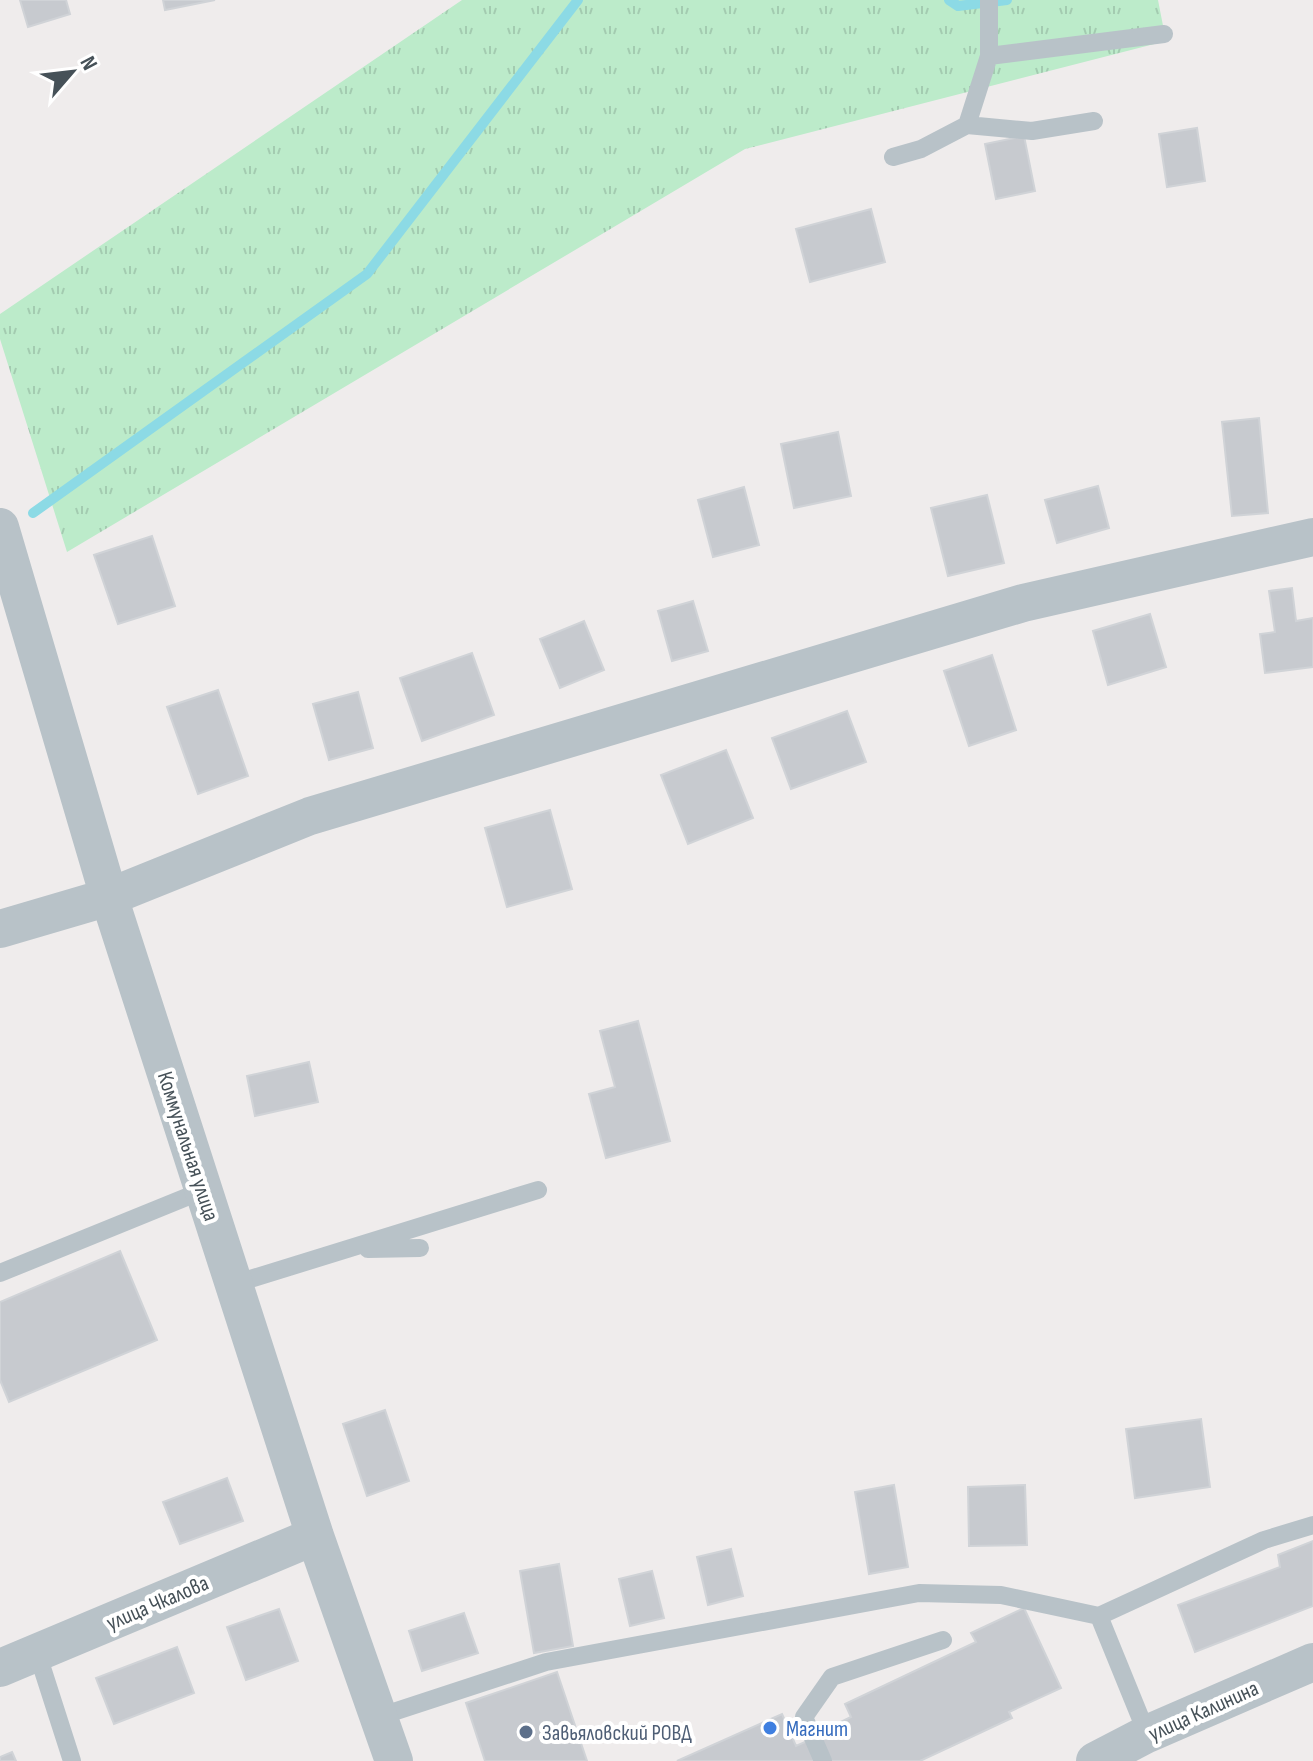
<svg xmlns="http://www.w3.org/2000/svg" width="1313" height="1761" font-family="'Sofia Sans Condensed',sans-serif">
	<style>
		.grass { fill: url(#grass-tufts) }
		.lines { fill: none; stroke-linecap: round; stroke-linejoin: round }
		.stream { stroke: #8cdae5; stroke-width: 10 }
		.building { fill: #c7cacf; stroke: #d0d3d7; stroke-width: 2 }
		.lane { stroke: #b8c2c8; stroke-width: 18 }
		.street { stroke: #b8c2c8; stroke-width: 38 }
		.shop-dot { fill: #3f7fe0; stroke: #fff; stroke-width: 3 }
		.service-dot { fill: #5c6f8a; stroke: #fff; stroke-width: 3 }
		.labels { text-anchor: middle; stroke-width: 8; stroke-linejoin: round; paint-order: stroke }
		.street-label { font-size: 22px; fill: #465158; stroke: #fff }
		.shop-label { font-size: 22px; fill: #366cbe; stroke: #fff; text-anchor: start }
		.service-label { font-size: 22px; fill: #4e5e75; stroke: #fff; text-anchor: start }
	</style>
	<defs>
		<pattern id="grass-tufts" width="24" height="20" patternUnits="userSpaceOnUse" patternTransform="scale(2)"><rect width="24" height="20" fill="#bcebca"/><path d="M3 7l-1-3M5 7V3M7 7l1-3M15 17l-1-3M17 17v-4M19 17l1-3" fill="none" stroke="#a3cbb0"/></pattern>
	</defs>
	<rect width="100%" height="100%" fill="#efecec"/>
	<path class="grass" d="M462,0H1158L1166,41L745,149L67,552L0,339V314Z"/>
	<g class="lines">
		<path class="stream" d="M949,0L958,6L1007,0
			M33,513L367,274L578,0"/>
	</g>
	<path class="building" d="M20,0H66L70,14L28,27Z
		M163,0H215L165,10Z
		M1197,128L1205,181L1167,187L1159,134Z
		M1024,136L1035,191L996,199L985,144Z
		M871,209L885,262L810,282L796,229Z
		M1259,418L1268,513L1232,516L1222,422Z
		M838,432L851,496L794,508L781,444Z
		M1098,486L1109,528L1057,543L1045,500Z
		M744,487L759,545L713,557L698,500Z
		M987,495L1004,563L948,576L931,508Z
		M152,536L175,606L118,624L94,555Z
		M1292,588L1296,621L1313,618V667L1265,673L1260,634L1275,632L1269,591Z
		M693,601L708,651L672,661L658,611Z
		M1150,614L1166,667L1108,685L1093,631Z
		M584,621L604,670L560,688L540,639Z
		M472,653L494,715L422,741L400,678Z
		M992,655L1016,730L969,746L944,671Z
		M218,690L248,776L198,794L167,707Z
		M358,692L373,748L329,760L313,704Z
		M847,711L866,762L791,789L772,738Z
		M726,750L753,818L688,844L661,775Z
		M550,810L572,889L507,907L485,828Z
		M638,1021L670,1141L606,1158L589,1094L615,1087L600,1031Z
		M309,1062L318,1102L255,1116L247,1076Z
		M120,1251L157,1340L9,1402L0,1380V1302Z
		M385,1410L409,1481L367,1496L343,1424Z
		M1201,1419L1210,1487L1135,1498L1126,1429Z
		M227,1478L243,1521L180,1544L163,1502Z
		M894,1485L908,1567L869,1574L855,1492Z
		M1025,1485L1027,1545L969,1546L968,1487Z
		M1313,1541V1606L1195,1652L1178,1605L1280,1567L1278,1555Z
		M731,1549L743,1596L708,1605L697,1557Z
		M559,1564L573,1646L534,1653L520,1571Z
		M652,1571L664,1618L630,1626L619,1579Z
		M1024,1608L1061,1688L1009,1712L1012,1718L920,1761H831L818,1733L851,1717L845,1704L976,1642L971,1633Z
		M279,1609L298,1661L246,1680L227,1627Z
		M464,1613L478,1653L422,1671L409,1631Z
		M177,1647L194,1693L114,1724L96,1678Z
		M557,1672L587,1761H485L466,1703Z
		M782,1714L796,1746L807,1741L816,1761H677Z
		M12,1752L16,1761H0V1757Z"/>
	<g class="lines">
		<path class="lane" d="M989,0V56L1164,34
			M967,125L1032,131L1094,121
			M893,157L921,149L967,125L989,56
			M368,1249L420,1248
			M0,1273L204,1190
			M234,1284L538,1190
			M1099,1616L1264,1540L1313,1525
			M37,1652L72,1761
			M378,1717L546,1662L919,1593L1001,1595L1099,1616L1147,1734
			M823,1761L804,1717L832,1677L943,1640"/>
		<path class="street" d="M0,527L109,897L315,1536L394,1761
			M0,929L109,897L310,816L1023,603L1313,537
			M0,1668L315,1536
			M1095,1761L1147,1734L1313,1662"/>
	</g>
	<circle class="shop-dot" cx="770" cy="1728" r="8"/>
	<circle class="service-dot" cx="526" cy="1732" r="8"/>
	<g class="labels">
		<g class="street-label">
			<text transform="translate(189 1146) rotate(72)" y="8">Коммунальная улица</text>
			<text transform="translate(157 1602) rotate(-23)" y="8">улица Чкалова</text>
			<text transform="translate(1203 1710) rotate(-24)" y="8">улица Калинина</text>
		</g>
		<g class="shop-label">
			<text x="786" y="1736">Магнит</text>
		</g>
		<g class="service-label">
			<text x="542" y="1740">Завьяловский РОВД</text>
		</g>
	</g>
	<g transform="translate(72 72) rotate(62)" stroke="#ffffff" stroke-width="6" paint-order="stroke">
	<path d="M0-6L14 30L0 20L-14 30Z" fill="#465158"/>
	<text y="-12" font-size="22" font-weight="bold" text-anchor="middle" fill="#465158">N</text>
	</g>
</svg>
